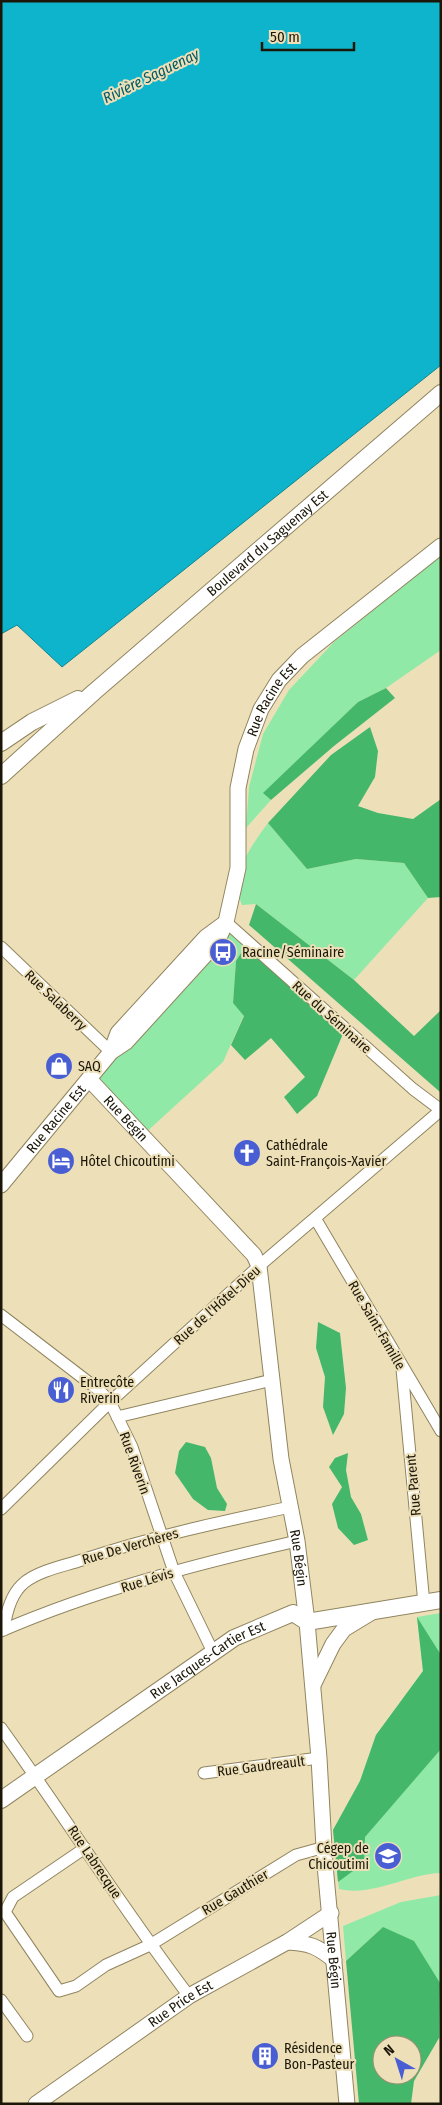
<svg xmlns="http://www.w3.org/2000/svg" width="442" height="2105" font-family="'Fira Sans Condensed',sans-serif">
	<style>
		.green { fill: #90e9a7 }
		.forest { fill: #45b76b; fill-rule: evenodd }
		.water { fill: #0eb4cc; stroke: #128591 }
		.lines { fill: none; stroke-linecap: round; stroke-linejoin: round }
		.minor-casing { stroke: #90845f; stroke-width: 13 }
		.tertiary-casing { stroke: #90845f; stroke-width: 17 }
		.secondary-casing { stroke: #90845f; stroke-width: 18 }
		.minor { stroke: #fff; stroke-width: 11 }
		.tertiary { stroke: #fff; stroke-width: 15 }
		.secondary { stroke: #fff; stroke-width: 16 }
		.labels { text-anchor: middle; stroke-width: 4; stroke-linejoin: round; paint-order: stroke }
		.street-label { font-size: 14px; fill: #1b1608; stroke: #ede0b9 }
		.poi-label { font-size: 14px; fill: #1b1608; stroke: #ede0b9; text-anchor: start }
		.water-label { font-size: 15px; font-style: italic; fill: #025864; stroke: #ede0b9 }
	</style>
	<rect width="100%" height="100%" fill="#ede0b9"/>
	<path class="green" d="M441,555V650L386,688L358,702L264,793L271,800L246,828L249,787L263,734L289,690L334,642Z
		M268,823L307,869L356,859L404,863L428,898L354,980L256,904L242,905C229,876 251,846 268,823Z
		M226,922L248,942L236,961L233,1003L244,1015L223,1062L142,1136L89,1079Z
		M441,1613V1873C407,1874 373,1897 339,1889L333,1830L360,1781L376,1735L423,1671L417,1617Z
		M441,1895V2037L439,2038L440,1983L383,1927L346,1961L343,1926L401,1902Z"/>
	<path class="forest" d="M386,688L395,698L334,746L271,800L263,793L358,702Z
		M370,727L378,751L375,777L358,806L378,813L413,819L441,799V897L428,898L404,863L356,859L307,869L268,823L331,755Z
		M256,904L354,980L414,1036L441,1010V1091L440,1092L249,925Z
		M248,942L345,1029L317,1096L297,1114L284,1097L305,1077L271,1038L245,1060L231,1045L244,1016L233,1003L236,961Z
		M318,1322L340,1333L346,1388L344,1414L333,1435L323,1407L325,1377L316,1348Z
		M186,1442L205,1447L211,1458L217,1488L227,1504L225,1511L208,1510L193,1499L175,1473L179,1451Z
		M348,1453L346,1470L351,1497L361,1514L368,1540L354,1545L338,1528L332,1504L342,1487L329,1467L335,1458Z
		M417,1617L441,1655V1749L365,1837L364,1863L338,1882L333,1830L360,1781L376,1735L423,1671Z
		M383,1927L414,1941L440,1983L439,2038L414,2081L411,2104H359L346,1961ZM382,2045H412V2075H382Z"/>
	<path class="water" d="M1,1H441V365L62,667L17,625L1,634Z"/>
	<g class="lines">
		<g class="minor-casing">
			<path id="minor" d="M226,922L413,1089L441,1110
				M1,947L111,1052
				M315,1218L441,1431
				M1,1315L100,1391L110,1402L132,1447L174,1572L213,1652
				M402,1369L424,1604
				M117,1417L272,1380
				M1,1509L110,1402L259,1266L441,1110
				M4,1630C6,1613 11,1593 25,1582C41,1570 64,1566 82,1560C150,1537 220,1522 290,1507
				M1,1631C96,1590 197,1564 297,1541
				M1,1728C65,1817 123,1909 189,1996
				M204,1773L319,1758
				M85,1848L13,1897L5,1912L59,1991L76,1986L106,1965L150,1945L296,1855L325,1847
				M1,2000L27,2036"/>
		</g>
		<g class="tertiary-casing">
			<g id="tertiary">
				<path d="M111,1052L118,1033L206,937L225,923"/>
				<path id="s1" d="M89,1079L254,1255L259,1266L281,1459L297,1541L307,1622L319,1758L325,1865L347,2104"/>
				<path id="s2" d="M1,1185L111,1052L126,1042L217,942L226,922L238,868V788L246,749L261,709L279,680L302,656L441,546"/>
				<path d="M313,1685L333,1644L344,1629L372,1612"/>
				<path d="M287,1942C309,1943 317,1946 334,1960"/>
				<path id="s3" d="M36,2104L189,1996L287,1942L331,1913"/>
			</g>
		</g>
		<g class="secondary-casing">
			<g id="secondary">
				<path d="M1,743L32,722L78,699"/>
				<path id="s4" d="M1,776L94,692L441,393"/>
				<path id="s5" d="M1,1800L234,1638L293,1613L307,1622L441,1600"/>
			</g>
		</g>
		<use href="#minor" class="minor"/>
		<use href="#tertiary" class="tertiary"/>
		<use href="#secondary" class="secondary"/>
	</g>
	<defs>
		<g id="bus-disc" transform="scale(1.4375)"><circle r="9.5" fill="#495ed3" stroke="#ede0b9"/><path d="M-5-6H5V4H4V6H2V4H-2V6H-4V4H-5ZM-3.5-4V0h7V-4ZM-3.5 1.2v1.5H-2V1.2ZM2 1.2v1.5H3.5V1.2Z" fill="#fff"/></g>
		<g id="shop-disc" transform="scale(1.4375)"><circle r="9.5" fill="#495ed3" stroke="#ede0b9"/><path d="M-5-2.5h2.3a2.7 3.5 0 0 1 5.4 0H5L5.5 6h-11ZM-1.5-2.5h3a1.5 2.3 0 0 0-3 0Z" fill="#fff"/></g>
		<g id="church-disc" transform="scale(1.4375)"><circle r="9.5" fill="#495ed3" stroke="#ede0b9"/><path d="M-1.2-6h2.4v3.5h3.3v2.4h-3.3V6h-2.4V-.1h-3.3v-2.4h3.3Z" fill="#fff"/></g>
		<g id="hotel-disc" transform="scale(1.4375)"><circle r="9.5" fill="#495ed3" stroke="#ede0b9"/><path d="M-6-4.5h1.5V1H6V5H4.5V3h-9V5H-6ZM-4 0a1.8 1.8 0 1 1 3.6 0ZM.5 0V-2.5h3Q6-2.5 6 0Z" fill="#fff"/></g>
		<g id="restaurant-disc" transform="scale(1.4375)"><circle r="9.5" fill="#495ed3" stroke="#ede0b9"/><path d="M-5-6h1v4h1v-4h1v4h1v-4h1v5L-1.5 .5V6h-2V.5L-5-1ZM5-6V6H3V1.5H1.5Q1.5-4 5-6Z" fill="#fff"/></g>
		<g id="university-disc" transform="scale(1.4375)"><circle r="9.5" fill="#495ed3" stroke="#ede0b9"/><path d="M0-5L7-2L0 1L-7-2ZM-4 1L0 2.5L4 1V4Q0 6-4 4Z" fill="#fff"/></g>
		<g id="building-disc" transform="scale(1.4375)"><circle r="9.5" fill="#495ed3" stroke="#ede0b9"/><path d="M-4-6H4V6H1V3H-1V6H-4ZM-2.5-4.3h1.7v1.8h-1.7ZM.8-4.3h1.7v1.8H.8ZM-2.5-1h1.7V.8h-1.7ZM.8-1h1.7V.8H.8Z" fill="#fff"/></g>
	</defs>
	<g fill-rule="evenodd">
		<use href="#bus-disc" x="223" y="952"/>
		<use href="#shop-disc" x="59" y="1066"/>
		<use href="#church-disc" x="247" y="1153"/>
		<use href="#hotel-disc" x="61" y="1161"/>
		<use href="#restaurant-disc" x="61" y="1390"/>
		<use href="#university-disc" x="388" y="1856"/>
		<use href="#building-disc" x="265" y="2056"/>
	</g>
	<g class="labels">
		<g class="street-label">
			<text dy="5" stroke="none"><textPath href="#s4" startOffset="354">Boulevard du Saguenay Est</textPath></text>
			<text dy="5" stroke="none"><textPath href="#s2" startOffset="579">Rue Racine Est</textPath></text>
			<text transform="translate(56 1000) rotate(44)" y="5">Rue Salaberry</text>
			<text transform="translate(332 1017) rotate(42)" y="5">Rue du Séminaire</text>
			<text dy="5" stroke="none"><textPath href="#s1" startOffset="54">Rue Bégin</textPath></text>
			<text dy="5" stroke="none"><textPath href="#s2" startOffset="86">Rue Racine Est</textPath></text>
			<text transform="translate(217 1305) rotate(-42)" y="5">Rue de l'Hôtel-Dieu</text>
			<text transform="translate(377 1325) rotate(60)" y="5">Rue Saint-Famille</text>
			<text transform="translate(135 1463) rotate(70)" y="5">Rue Riverin</text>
			<text transform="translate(413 1485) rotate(-95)" y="5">Rue Parent</text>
			<text transform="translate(130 1546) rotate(-16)" y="5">Rue De Verchères</text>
			<text dy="5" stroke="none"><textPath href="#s1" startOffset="548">Rue Bégin</textPath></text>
			<text transform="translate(147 1580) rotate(-17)" y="5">Rue Lévis</text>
			<text dy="5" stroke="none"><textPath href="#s5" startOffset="250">Rue Jacques-Cartier Est</textPath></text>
			<text transform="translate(261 1766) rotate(-7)" y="5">Rue Gaudreault</text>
			<text transform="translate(95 1862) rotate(56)" y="5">Rue Labrecque</text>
			<text transform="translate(235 1892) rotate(-31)" y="5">Rue Gauthier</text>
			<text dy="5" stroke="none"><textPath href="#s1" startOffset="952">Rue Bégin</textPath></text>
			<text dy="5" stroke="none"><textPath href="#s3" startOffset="176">Rue Price Est</textPath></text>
		</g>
		<g class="poi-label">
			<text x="242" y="957">Racine/Séminaire</text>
			<text x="78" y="1071">SAQ</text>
			<text x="266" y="1150">Cathédrale<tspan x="266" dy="16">Saint-François-Xavier</tspan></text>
			<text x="80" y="1166">Hôtel Chicoutimi</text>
			<text x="80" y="1387">Entrecôte<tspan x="80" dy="16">Riverin</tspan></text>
			<text x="369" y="1853" text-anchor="end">Cégep de<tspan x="369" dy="16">Chicoutimi</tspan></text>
			<text x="284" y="2053">Résidence<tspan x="284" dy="16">Bon-Pasteur</tspan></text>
		</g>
		<g class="water-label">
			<text transform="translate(151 76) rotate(-26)" y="5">Rivière Saguenay</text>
		</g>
	</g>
	<rect width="442" height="2105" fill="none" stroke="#1b1608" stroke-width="5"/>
	<g transform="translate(397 2060) rotate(321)"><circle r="24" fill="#ede0b9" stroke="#998f72"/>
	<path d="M0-4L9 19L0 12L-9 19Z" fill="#495ed3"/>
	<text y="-8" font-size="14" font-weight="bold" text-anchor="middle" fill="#1b1608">N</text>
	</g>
	<path d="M262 42v8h92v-8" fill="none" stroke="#1b1608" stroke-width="2.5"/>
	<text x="270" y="42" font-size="15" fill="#1b1608" stroke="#ede0b9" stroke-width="4" paint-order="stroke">50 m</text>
</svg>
